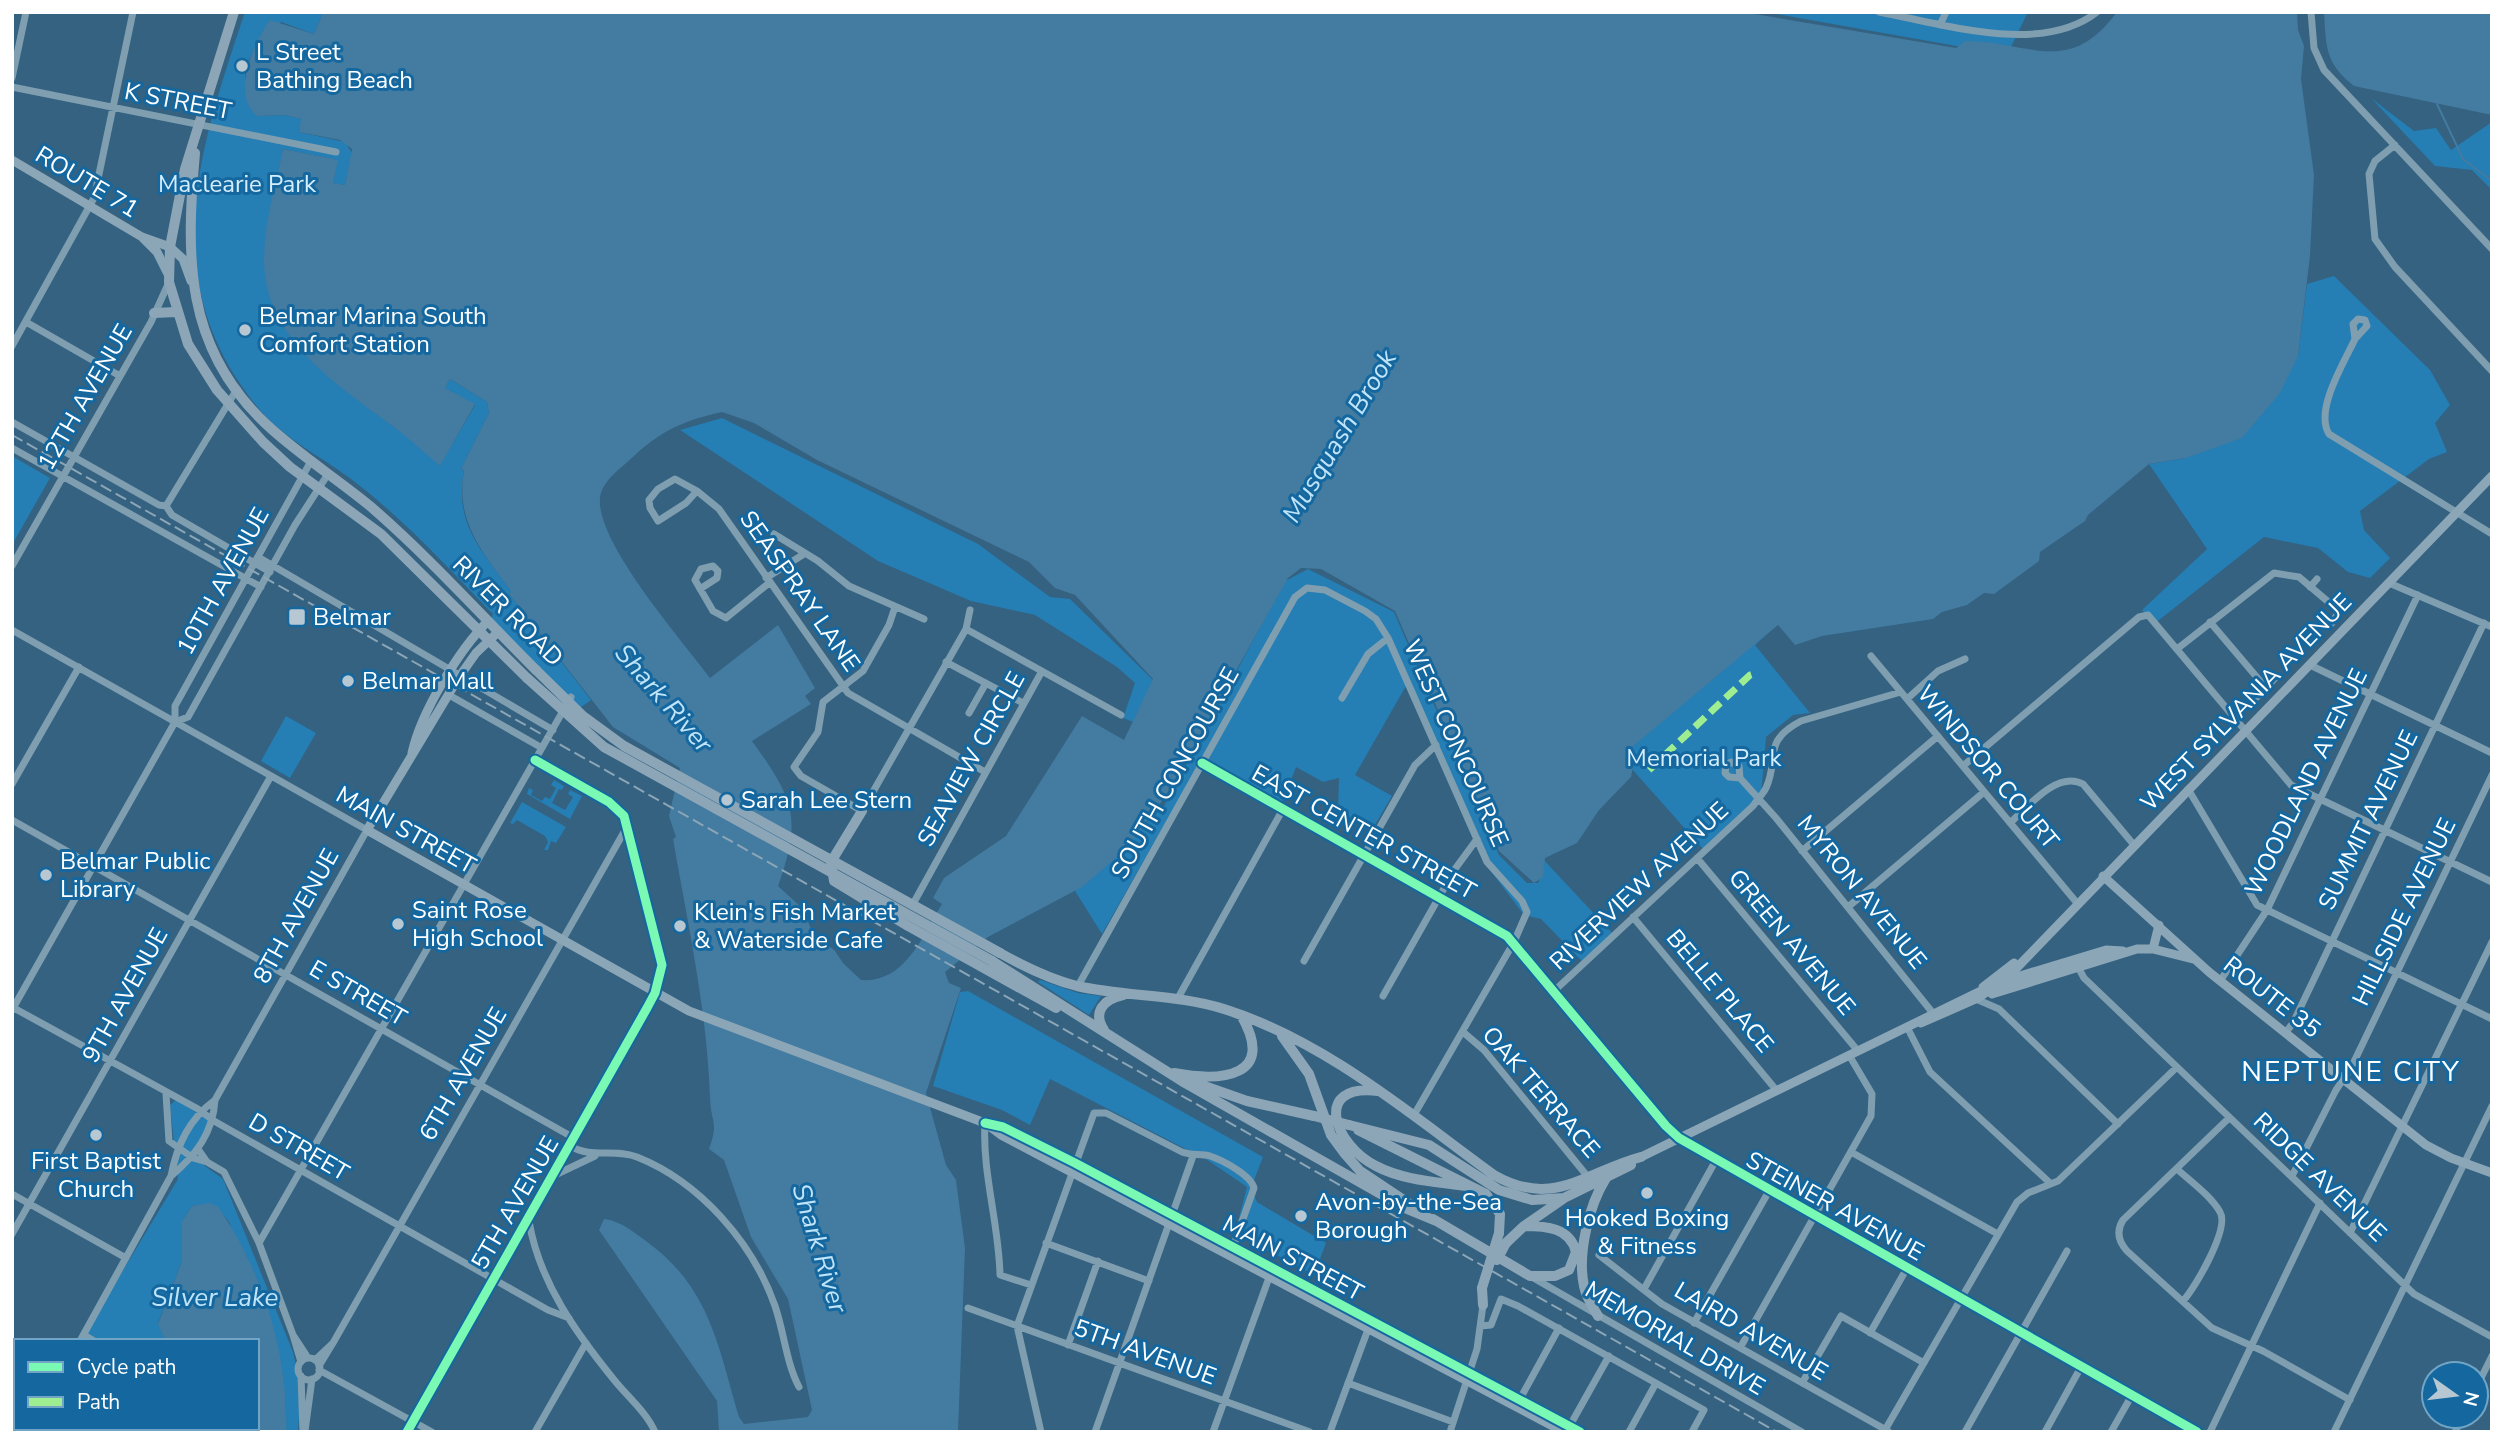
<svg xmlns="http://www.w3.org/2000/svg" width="2504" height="1444" font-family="'Nunito Sans',sans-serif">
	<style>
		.green { fill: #257eb4 }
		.water { fill: #437ba1; fill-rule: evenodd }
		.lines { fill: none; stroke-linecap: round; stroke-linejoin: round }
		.stream { stroke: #437ba1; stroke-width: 2 }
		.minor { stroke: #7f9eb0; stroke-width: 7 }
		.major { stroke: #8ba6b7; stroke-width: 9 }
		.highway { stroke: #8ca6b7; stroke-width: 10 }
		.rail { stroke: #8ca6b7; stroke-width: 2; stroke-dasharray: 12 5; stroke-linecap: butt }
		.highway-bridge { stroke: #8ca6b7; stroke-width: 10 }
		.quiet { stroke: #9fed91; stroke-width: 7; stroke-dasharray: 14 7; stroke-linecap: butt }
		.cycleway-casing { stroke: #14689f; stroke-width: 13 }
		.cycleway { stroke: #7af9b4; stroke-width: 9 }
		.poi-dot { fill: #b8c8d3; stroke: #14689f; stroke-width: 2.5 }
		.labels { text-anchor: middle; stroke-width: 6; stroke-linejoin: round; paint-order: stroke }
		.poi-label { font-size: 24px; fill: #fff; stroke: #14689f; text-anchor: start }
		.street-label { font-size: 24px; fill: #fff; stroke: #14689f }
		.park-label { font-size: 24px; fill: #d5eefd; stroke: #14689f }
		.water-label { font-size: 26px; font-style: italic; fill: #c0e5fa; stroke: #14689f }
		.quarter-label { font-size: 28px; letter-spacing: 2px; fill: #fff; stroke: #14689f }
	</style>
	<rect width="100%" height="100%" fill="#346280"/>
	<path class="green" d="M245,12H323L314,34L281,22C271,34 254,48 248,62C242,76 245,106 257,116L284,115L302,119L299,132L345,142L352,153L345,185L333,183L337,160L283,149C272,209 250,269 282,326L440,465L475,405L445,388L450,379L487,402L489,413L461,469L464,470C454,525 481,549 511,591L509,594L591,700L577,710L490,622L493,614C448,568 403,518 351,479C320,456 285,439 259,409C154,282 198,152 245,12Z
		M1765,12H2028L2007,55Z
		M2371,98L2414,131L2436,128L2451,150L2492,122V190L2472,170L2435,166Z
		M2334,276L2430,370L2450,405L2435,423L2447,452L2429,459L2360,511L2364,530L2390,558L2370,578L2348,572L2318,548L2264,537L2154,624L2142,610L2207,549L2149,464L2186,458L2298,356L2307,284Z
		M722,418L978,544L1050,597L1070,599L1154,681L1136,723L1123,718L1135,683L1117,667L1035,615L971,601L878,561L680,430Z
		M12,456L50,478L12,545Z
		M1308,569L1394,612L1499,855L1527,883H1538L1543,870L1541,857L1614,935L1583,962L1541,919L1524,915L1490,870L1406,686L1355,775L1392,796L1372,830L1338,811L1339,778L1323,782L1296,767L1279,811L1199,764L1102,934L1075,891L1164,806L1285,581Z
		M1776,626L1755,645L1810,713L1793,715L1766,737L1761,796L1704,850L1631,768L1627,744L1742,642Z
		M286,716L316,733L290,778L261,761Z
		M554,780L564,786L562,790L559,789L552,803L565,810L573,797L568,794L570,790L582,796L570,819L527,794L529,788L533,790L531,795L542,801L545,797L550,799L556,788L551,785Z
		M522,802L566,827L556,843L551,841L548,850H544L548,842L545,836L517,820L513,824L510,823Z
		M1040,980L1078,993L1101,996L1089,1015L1038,982Z
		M968,991L1263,1157L1251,1188L1257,1202L1326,1243L1314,1275L1235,1233L1247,1187L1209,1161L1050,1079L1030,1125L1002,1110L933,1086L960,992Z
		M176,1100L211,1121L195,1149L205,1166L223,1179L293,1352L301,1386L298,1432H286C289,1356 256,1291 229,1222C217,1206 212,1203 192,1206L182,1221V1261L158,1323L165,1341H94L84,1335L178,1179L170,1105Z"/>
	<path class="water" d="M323,12H1743L1956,48L1965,41C2030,41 2068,78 2117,12H2297L2298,30L2304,46L2301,79L2314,175L2310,256L2298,356L2280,393L2242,438L2186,458L2149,464L2088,515L2085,521L2040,552L2039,561L1994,594L1984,593L1967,605L1942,612L1933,619L1822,636L1795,645L1778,625L1632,747L1635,757L1631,777L1599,810L1577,843L1545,858L1543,877L1534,883L1499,851L1395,611L1321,569L1301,568L1288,578L1165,797L1126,849L1082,887L988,937L945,972L949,983L961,988L926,1093L946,1165L956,1180L965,1248L958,1432H719L717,1401L599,1230L604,1219C621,1221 632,1231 646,1241C710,1287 718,1346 739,1417L744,1424L808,1417L812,1410L788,1299L751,1237L724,1160L709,1149C719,1121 711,1124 710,1098C707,1010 688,925 673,839L676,837L669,816L680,768L613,727L509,594L511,591C482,552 455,521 464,470L461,469L489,413L487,402L450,379L445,388L475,404L440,466C423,451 405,435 387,422C331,380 264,337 264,259C264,223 276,184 283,149L338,160L333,183L345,185L352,149L340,140L299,132L301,119L285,115L257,116C230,94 254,42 270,20L314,34ZM722,412L754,423L817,460L1029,562L1055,588L1075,595L1153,679L1124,740L1082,716L1006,836L944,878L933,898L942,904C922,937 905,983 861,980L843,963L835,951L812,931L802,908L778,886C803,817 793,798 752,741L811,704L805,696L815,688L778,625L710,678C683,641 596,543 600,498C602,481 621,468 633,457C660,431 685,420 722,412Z
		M2324,12H2492V115L2354,86C2325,63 2326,47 2324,12Z
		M210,1203L218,1207C262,1269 289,1356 286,1432H190V1428H257V1341H165L158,1324L182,1261V1221L192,1206Z"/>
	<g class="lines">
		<path class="stream" d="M2437,104L2463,159L2492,181"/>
		<path class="minor" d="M1879,12C1944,24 2041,56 2097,12
			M2311,12L2314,48L2324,70L2492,249
			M1941,23L1946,12
			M12,78L26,12
			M12,87L336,152
			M2395,145L2375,161L2369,174L2375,239L2395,267L2492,371
			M2358,319L2365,320L2367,326L2355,339L2353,324Z
			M26,322L120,376
			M2355,339C2345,361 2314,410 2329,434L2492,534
			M12,346L94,198L133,12
			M12,422L159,505L166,506L172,515L270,572
			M12,448L261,587
			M675,479L697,491L686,503L658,521L650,508L649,500L658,489Z
			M697,491L719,509L848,693L985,772
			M166,506L237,389
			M774,534L818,561L849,586L924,619
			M258,557L553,730
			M12,566L151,322L169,282
			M766,578L804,554
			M2389,583L2492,627
			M2310,587L2317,579
			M700,589L717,578L718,571L713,566L701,569L695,580L713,611L726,618L769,583
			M895,607L889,625L863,671L823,702L818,732L794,767L801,776L862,811L966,629
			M2210,622L2266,688
			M2332,623L2339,611L2348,605
			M966,629L1121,715
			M966,629L970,610
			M12,630L367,830L215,1100
			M2177,649L2274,573L2299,577L2339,611
			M1871,656L2077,903
			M946,662L1023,703
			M2310,665L2492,753
			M449,695L542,748
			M2257,697L2275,678
			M1342,698L1368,654L1388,638
			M1907,699L1938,671L1965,659
			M969,713L986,683
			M175,722L188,717L295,525L328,474
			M1731,762L1739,766L1740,778L1729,777L1725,773L1726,765Z
			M1202,763L1507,936L1666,1126L1679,1138L2197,1432
			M1963,766L2139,617L2148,615L2291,785L2492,882
			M1740,778L1776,818L1932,1012
			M12,784L79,667
			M2188,789L2257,905L2492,1019
			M12,820L574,1138
			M2010,823C2028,807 2057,770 2083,784L2134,845
			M1802,851L1938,736
			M1697,858L1858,1051
			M913,904L1042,671
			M1848,907L1984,792
			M1633,917L1777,1091
			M1304,961L1415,765L1436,745
			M2078,967L2084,978L2414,1294L2492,1337
			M2220,981L2267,910L2418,595
			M1078,986L1295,597L1307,588L1325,590L1365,611L1376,619L1388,638L1487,862L1522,901L1527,912L1514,942L1414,1115
			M1553,992L1753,806C1757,800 1763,794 1766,788C1780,758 1761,742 1801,721L1901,692
			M1383,996L1455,869L1477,839
			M1178,998L1283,809
			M1976,999L1999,1009L2118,1124
			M12,1007L198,1109L214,1121L548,1310L569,1318
			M12,1010L175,722V706L311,461
			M1907,1027L1930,1072L2050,1183
			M1463,1032L1484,1050L1588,1177
			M2286,1032L2293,1023L2484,623
			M166,1094L169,1141L193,1158L207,1162L198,1149
			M215,1100C213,1133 196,1155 171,1176C177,1145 189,1119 215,1100Z
			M2229,1118L2123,1220C2116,1231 2118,1241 2127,1251L2212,1328L2263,1351L2350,1400
			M985,1123C982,1173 999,1224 1000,1275L1031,1285
			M570,1146C592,1159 614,1148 637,1157C700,1182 753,1243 775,1306C784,1332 786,1362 799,1387
			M1851,1152L1996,1233
			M207,1162L224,1172L259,1243L293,1335
			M2177,1169C2190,1181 2211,1196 2220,1212C2230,1228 2195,1288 2183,1301
			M555,1175L595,1156
			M2292,1176L2336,1090L2351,1068L2492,775
			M12,1194L126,1258
			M529,1221C539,1282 576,1333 615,1381C628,1397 647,1413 655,1432
			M2350,1233L2492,942
			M12,1234L271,776
			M259,1243L571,697
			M1046,1243L1149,1281
			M1599,1255L1662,1304L1888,1431
			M1530,1276L1802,1432
			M1644,1289L1716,1160
			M968,1308L1310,1432
			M1694,1323L1769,1191
			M1481,1326L1491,1325L1501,1299L1518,1306L1704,1410L1692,1432
			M1870,1333L1907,1268
			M84,1335L94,1341
			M80,1341L171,1176
			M333,1343L628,825
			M1068,1345L1098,1261
			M1740,1348L1871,1116L1872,1094L1849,1055
			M298 1369a11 11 0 1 1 22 0a11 11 0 1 1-22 0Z
			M315,1360L333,1343L319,1366
			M301,1362L293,1335L308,1358
			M319,1370L432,1432
			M301,1376L303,1432
			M12,1381L16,1383
			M1348,1383L1453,1422
			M1802,1383L1841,1316L1924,1363
			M2476,1388L2492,1356
			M1520,1399L1559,1328
			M95,1428L101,1432
			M1568,1429L1609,1356
			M1885,1430L2017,1202L2028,1193L2058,1181L2177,1067
			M305,1431L312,1379
			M28,1432L30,1428
			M154,1432L156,1428
			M171,1432V1428
			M407,1432L647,1008L655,993L662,965L624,816L609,802L535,760
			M535,1432L586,1343
			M1041,1432L1017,1326L1094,1113H1106L1182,1152C1192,1156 1201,1153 1210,1156C1222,1160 1251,1175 1254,1188L1233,1247
			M1095,1432L1193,1156
			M1213,1432L1270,1275
			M1330,1432L1370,1324
			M1450,1432L1477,1349L1483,1305
			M1629,1432L1656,1383
			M1965,1432L2067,1251
			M2045,1432L2081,1367
			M2111,1432L2132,1395
			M2210,1432L2320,1203
			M2334,1432L2492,1106
			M2455,1432L2463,1416"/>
		<path class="major" d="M12,160L142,237L170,247L183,259L191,281
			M143,238L157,252L168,274
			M498,632L476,653L459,677L367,830L689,1011L985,1123L1003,1127L1580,1432
			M412,753C421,712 459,650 488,621
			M2103,876L2209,972L2426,1145L2451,1158L2492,1173
			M2153,949L2159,925
			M2007,980L2106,950L2123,951
			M1983,987L2014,963
			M1992,994L2137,949H2153L2193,959
			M1976,999L2004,981L2492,476
			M1921,1023L1978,998
			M989,1126L1001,1135L1564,1432
			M1641,1157L1991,986"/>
		<path class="highway" d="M234,12L185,169L170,247L169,282L188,344L217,390L263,442L290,467L381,534L527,678
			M195,153C186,256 184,347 266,424C298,454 336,478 370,506C429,557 481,615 536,670
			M154,313L176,312
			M862,811L831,862L834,881L908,926L1056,1008
			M1000,953C1025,967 1049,979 1077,986C1126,997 1176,994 1224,1009C1325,1041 1410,1114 1494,1175C1553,1209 1585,1172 1641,1157
			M992,961L1185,1083L1407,1209L1436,1221
			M1104,1030C1092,1012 1104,999 1123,995
			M1282,1036L1309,1074L1331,1135L1345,1154L1360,1171L1411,1205
			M1174,1073C1222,1082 1277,1077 1241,1015
			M1193,1082L1247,1101L1314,1116
			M1378,1091C1311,1083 1335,1146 1376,1166C1404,1181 1441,1182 1472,1187
			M1349,1125L1429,1145L1499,1190L1532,1200L1564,1198L1631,1165
			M1358,1130L1486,1194L1500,1214L1499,1233
			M1433,1219L1530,1276H1555L1569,1270L1576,1252C1570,1227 1545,1226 1524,1226
			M1506,1243L1524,1226L1563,1199
			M1482,1288L1483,1305
			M1598,1316C1593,1307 1586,1297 1584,1286C1577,1254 1589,1205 1606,1178"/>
		<path class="rail" d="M12,435L1777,1432"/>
		<path class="highway-bridge" d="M536,670L583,716L624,746L1000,953
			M527,678L604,747L992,961
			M1314,1116L1349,1125
			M1497,1260L1506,1243
			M1482,1288L1499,1233"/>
		<path class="quiet" d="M1649,770L1750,675L1756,673"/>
		<g class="cycleway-casing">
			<path id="cycleway" d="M1202,763L1507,936L1666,1126L1679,1138L2197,1432
				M985,1123L1003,1127L1075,1163L1580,1432
				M407,1432L647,1008L655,993L662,965L624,816L609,802L535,760"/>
		</g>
		<use href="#cycleway" class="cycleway"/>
	</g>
	<g class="poi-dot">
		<circle cx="242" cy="66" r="7"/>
		<circle cx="245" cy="330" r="7"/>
		<rect x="288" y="608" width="18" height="18" rx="3.5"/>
		<circle cx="348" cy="681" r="7"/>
		<circle cx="727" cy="800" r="7"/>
		<circle cx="46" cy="875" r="7"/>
		<circle cx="398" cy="924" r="7"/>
		<circle cx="680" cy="926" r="7"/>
		<circle cx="96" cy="1135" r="7"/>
		<circle cx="1647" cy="1193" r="7"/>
		<circle cx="1301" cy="1216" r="7"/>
	</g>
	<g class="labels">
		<g class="poi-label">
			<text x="256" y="60">L Street<tspan x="256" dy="28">Bathing Beach</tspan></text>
			<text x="259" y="324">Belmar Marina South<tspan x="259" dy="28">Comfort Station</tspan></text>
			<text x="313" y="625">Belmar</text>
			<text x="362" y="689">Belmar Mall</text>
			<text x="741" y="808">Sarah Lee Stern</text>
			<text x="60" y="869">Belmar Public<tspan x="60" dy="28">Library</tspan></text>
			<text x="412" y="918">Saint Rose<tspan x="412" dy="28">High School</tspan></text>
			<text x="694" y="920">Klein's Fish Market<tspan x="694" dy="28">&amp; Waterside Cafe</tspan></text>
			<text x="96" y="1169" text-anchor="middle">First Baptist<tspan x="96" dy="28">Church</tspan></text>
			<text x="1315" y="1210">Avon-by-the-Sea<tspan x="1315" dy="28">Borough</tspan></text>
			<text x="1647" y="1226" text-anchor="middle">Hooked Boxing<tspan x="1647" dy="28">&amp; Fitness</tspan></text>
		</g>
		<g class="street-label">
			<text transform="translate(178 101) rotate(11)" y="8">K STREET</text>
			<text transform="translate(87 182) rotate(31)" y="8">ROUTE 71</text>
			<text transform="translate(85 397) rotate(-60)" y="8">12TH AVENUE</text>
			<text transform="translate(223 581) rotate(-61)" y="8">10TH AVENUE</text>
			<text transform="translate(800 591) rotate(55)" y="8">SEASPRAY LANE</text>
			<text transform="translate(508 611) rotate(45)" y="8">RIVER ROAD</text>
			<text transform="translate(2246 702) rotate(-46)" y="8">WEST SYLVANIA AVENUE</text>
			<text transform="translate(1456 743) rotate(66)" y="8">WEST CONCOURSE</text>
			<text transform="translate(971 759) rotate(-61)" y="8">SEAVIEW CIRCLE</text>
			<text transform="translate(1988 767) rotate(50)" y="8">WINDSOR COURT</text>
			<text transform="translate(1175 773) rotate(-61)" y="8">SOUTH CONCOURSE</text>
			<text transform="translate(2306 782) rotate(-64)" y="8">WOODLAND AVENUE</text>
			<text transform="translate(2368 820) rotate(-64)" y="8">SUMMIT AVENUE</text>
			<text transform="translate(406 830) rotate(29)" y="8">MAIN STREET</text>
			<text transform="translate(1364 832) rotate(29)" y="8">EAST CENTER STREET</text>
			<text transform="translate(1639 886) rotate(-43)" y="8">RIVERVIEW AVENUE</text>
			<text transform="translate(1862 892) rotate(51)" y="8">MYRON AVENUE</text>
			<text transform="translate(2404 912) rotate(-64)" y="8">HILLSIDE AVENUE</text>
			<text transform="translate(296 916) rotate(-61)" y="8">8TH AVENUE</text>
			<text transform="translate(1792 942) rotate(50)" y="8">GREEN AVENUE</text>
			<text transform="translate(1720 991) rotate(50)" y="8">BELLE PLACE</text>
			<text transform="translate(358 993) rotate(30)" y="8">E STREET</text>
			<text transform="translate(125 995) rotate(-61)" y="8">9TH AVENUE</text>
			<text transform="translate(2272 997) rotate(38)" y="8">ROUTE 35</text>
			<text transform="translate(463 1074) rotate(-60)" y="8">6TH AVENUE</text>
			<text transform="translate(1541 1092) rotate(49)" y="8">OAK TERRACE</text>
			<text transform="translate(299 1147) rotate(30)" y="8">D STREET</text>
			<text transform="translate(2320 1177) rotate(44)" y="8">RIDGE AVENUE</text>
			<text transform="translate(515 1203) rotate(-60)" y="8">5TH AVENUE</text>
			<text transform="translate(1835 1206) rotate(29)" y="8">STEINER AVENUE</text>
			<text transform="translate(1293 1258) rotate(28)" y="8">MAIN STREET</text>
			<text transform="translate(1751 1331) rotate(30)" y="8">LAIRD AVENUE</text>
			<text transform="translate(1675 1338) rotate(30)" y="8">MEMORIAL DRIVE</text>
			<text transform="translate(1145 1352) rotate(20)" y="8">5TH AVENUE</text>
		</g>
		<g class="park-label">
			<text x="237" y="192">Maclearie Park</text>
			<text x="1704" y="766">Memorial Park</text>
		</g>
		<g class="water-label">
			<text transform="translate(1339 436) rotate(-59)" y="9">Musquash Brook</text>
			<text transform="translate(664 698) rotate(49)" y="9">Shark River</text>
			<text transform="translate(820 1248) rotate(73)" y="9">Shark River</text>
			<text x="215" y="1306">Silver Lake</text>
		</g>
		<g class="quarter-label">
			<text x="2351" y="1081">NEPTUNE CITY</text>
		</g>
	</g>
	<rect width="2504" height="1444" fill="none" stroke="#ffffff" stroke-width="28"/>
	<rect x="14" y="1339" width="245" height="91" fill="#14689f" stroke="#72a4c5" stroke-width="2"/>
	<rect x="28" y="1362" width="35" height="10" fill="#7af9b4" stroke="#72a4c5" stroke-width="2"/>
	<text x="77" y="1374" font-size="21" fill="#ffffff">Cycle path</text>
	<rect x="28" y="1397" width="35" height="10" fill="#9fed91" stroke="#72a4c5" stroke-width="2"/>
	<text x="77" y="1409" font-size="21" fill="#ffffff">Path</text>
	<g transform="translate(2455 1395) rotate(104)"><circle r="33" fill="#14689f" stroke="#72a4c5" stroke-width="2"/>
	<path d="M0-5L12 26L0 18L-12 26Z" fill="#b8c8d3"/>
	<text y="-10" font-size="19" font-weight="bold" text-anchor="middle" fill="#ffffff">N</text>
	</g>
</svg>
